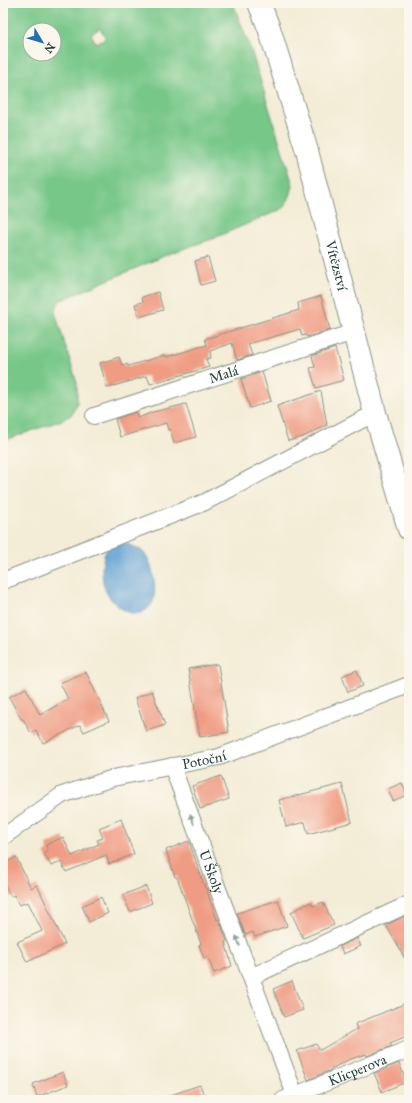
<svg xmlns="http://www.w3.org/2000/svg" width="412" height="1103" font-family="'IM FELL Great Primer',serif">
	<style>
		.green { fill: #77c788; stroke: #4b825e; fill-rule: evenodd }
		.water { fill: #61a0d3; stroke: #406e84 }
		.building { fill: #f09c84 }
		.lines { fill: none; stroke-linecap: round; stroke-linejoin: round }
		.street-casing { stroke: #899485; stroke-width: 18 }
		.secondary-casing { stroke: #899485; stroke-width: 24 }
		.street { stroke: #fff; stroke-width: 16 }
		.secondary { stroke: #fff; stroke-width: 22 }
		.oneway { fill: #8f9e9a }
		.labels { text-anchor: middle; stroke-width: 3; stroke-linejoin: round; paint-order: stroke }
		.street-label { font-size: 14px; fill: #1f3d34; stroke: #fbf7ec }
	</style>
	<rect width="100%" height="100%" fill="#fbf7ec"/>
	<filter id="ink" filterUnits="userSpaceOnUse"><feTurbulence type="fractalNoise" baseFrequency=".025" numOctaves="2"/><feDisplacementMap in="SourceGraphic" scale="8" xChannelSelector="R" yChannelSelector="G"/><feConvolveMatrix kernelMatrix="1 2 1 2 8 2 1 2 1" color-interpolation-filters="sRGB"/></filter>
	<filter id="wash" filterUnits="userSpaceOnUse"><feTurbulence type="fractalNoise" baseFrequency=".012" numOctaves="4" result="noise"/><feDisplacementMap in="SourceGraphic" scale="16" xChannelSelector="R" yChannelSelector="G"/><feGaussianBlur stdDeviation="0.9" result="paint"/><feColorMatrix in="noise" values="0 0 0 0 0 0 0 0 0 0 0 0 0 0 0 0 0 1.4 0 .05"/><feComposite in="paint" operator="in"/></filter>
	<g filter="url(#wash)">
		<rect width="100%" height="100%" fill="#f3ecd6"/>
		<path class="green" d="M3,3H233L251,50L293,185C291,195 289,201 282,209L212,239L171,253L59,301L55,312L77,383V404L71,415L62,420L3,441ZM100,28L106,38L96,43L91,34ZM30,30H54V54H30Z"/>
		<path class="water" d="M121,542C129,545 139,547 145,554C153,564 158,593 152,604C151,606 148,608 146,610C133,620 115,606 108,595C100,584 99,552 112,544C114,543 118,542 121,542Z"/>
		<g id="blocks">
			<path class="building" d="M208,257L215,281L201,285L195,261Z
				M158,292L163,310L139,317L135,304L143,302L142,297Z
				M321,296L330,330L307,337L306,335L302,336L300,329L248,344L252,355L237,360L232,343L210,351L211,358L206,359L209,367L150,384L147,376L107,388L100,363L119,357L122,365L127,364L128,366L165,355L166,357L207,345L205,339L299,310L298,303Z
				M335,348L344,380L316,388L310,368L315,367L312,356Z
				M262,372L271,401L250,408L241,379Z
				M321,391L327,425L303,437L288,441L277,406Z
				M186,404L196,437L174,443L170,429L168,430L166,423L120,437L115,419L136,412L138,418L153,412Z
				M218,664L229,732L200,737L188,669Z
				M357,670L363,686L348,692L342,676Z
				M86,672L109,721L84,732L80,725L43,743L36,730L31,733L23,719H21L9,697L26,688L40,715L68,699L60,683Z
				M152,691L165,725L146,731L135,698Z
				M221,776L229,799L200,809L192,786Z
				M402,783L407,795L393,801L388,789Z
				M342,784L352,822L308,834L305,822L286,827L279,800Z
				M121,819L134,854L109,864L106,855L66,872L61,862L51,866L44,853L48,851L46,845L63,837L72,856L99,844L97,840L103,838L99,828Z
				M189,841L205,888H206L217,920L219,919L227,941L225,942L232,966L214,973L208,957L204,958L199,945L201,944L177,877H175L166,850Z
				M16,857L31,888L37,885L65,944L27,962L17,942L42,931L28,902L19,905L14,895L11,897L3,881V864Z
				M146,886L152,903L130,912L123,895Z
				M101,897L108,913L89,922L82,906Z
				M278,900L287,926L255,937L253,932L245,935L237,913Z
				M311,902L313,906L323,902L334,925L303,938L291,912Z
				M409,914V966L386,925Z
				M357,938L361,946L343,954L340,946Z
				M292,981L303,1010L284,1017L273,989Z
				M409,1002V1035L390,1043L392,1046L367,1056L366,1054L348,1060L331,1069V1070L308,1080L297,1051L316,1044L320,1050L357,1029L355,1024Z
				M399,1063L407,1083L401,1084L382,1092L374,1073Z
				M63,1072L68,1085L37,1097L33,1084Z
				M200,1085L206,1100H162V1098Z"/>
		</g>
	</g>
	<g filter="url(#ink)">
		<use href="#blocks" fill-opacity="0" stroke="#899485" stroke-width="1"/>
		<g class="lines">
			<g class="street-casing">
				<g id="street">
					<path id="s1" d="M94,416L354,332"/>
					<path d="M3,581L205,502L375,413"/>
					<path id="s2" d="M172,766L295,1095"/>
					<path id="s3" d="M3,837L62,795L113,778L219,757L409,685"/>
					<path d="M251,977L409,904"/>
					<path id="s4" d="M283,1100L409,1049"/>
				</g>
			</g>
			<g class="secondary-casing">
				<g id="secondary">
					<path id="s5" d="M259,3L269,28L307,151L375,413L409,529"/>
				</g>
			</g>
			<use href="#street" class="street"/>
			<use href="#secondary" class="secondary"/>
		</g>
		<defs><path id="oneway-solid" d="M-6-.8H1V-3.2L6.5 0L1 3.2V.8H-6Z"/></defs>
		<g class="oneway">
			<use href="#oneway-solid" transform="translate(192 819) rotate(-110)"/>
			<use href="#oneway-solid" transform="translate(238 941) rotate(-110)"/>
		</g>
	</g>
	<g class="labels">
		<g class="street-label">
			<text dy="5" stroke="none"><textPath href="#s5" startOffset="274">Vítězství</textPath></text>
			<text dy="5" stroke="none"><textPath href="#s1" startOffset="136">Malá</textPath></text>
			<text dy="5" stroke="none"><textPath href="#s3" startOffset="219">Potoční</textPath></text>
			<text dy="5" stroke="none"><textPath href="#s2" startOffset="113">U Školy</textPath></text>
			<text dy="5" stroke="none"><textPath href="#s4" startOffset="80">Klicperova</textPath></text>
		</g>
	</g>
	<rect width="412" height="1103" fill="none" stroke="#fbf7ec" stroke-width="16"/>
	<g transform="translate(42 42) rotate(128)"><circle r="19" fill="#fbf7ec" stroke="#a3ada2"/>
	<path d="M0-3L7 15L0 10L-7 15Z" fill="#1f6fb2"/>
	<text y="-6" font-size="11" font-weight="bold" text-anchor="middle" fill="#1f3d34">N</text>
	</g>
</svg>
